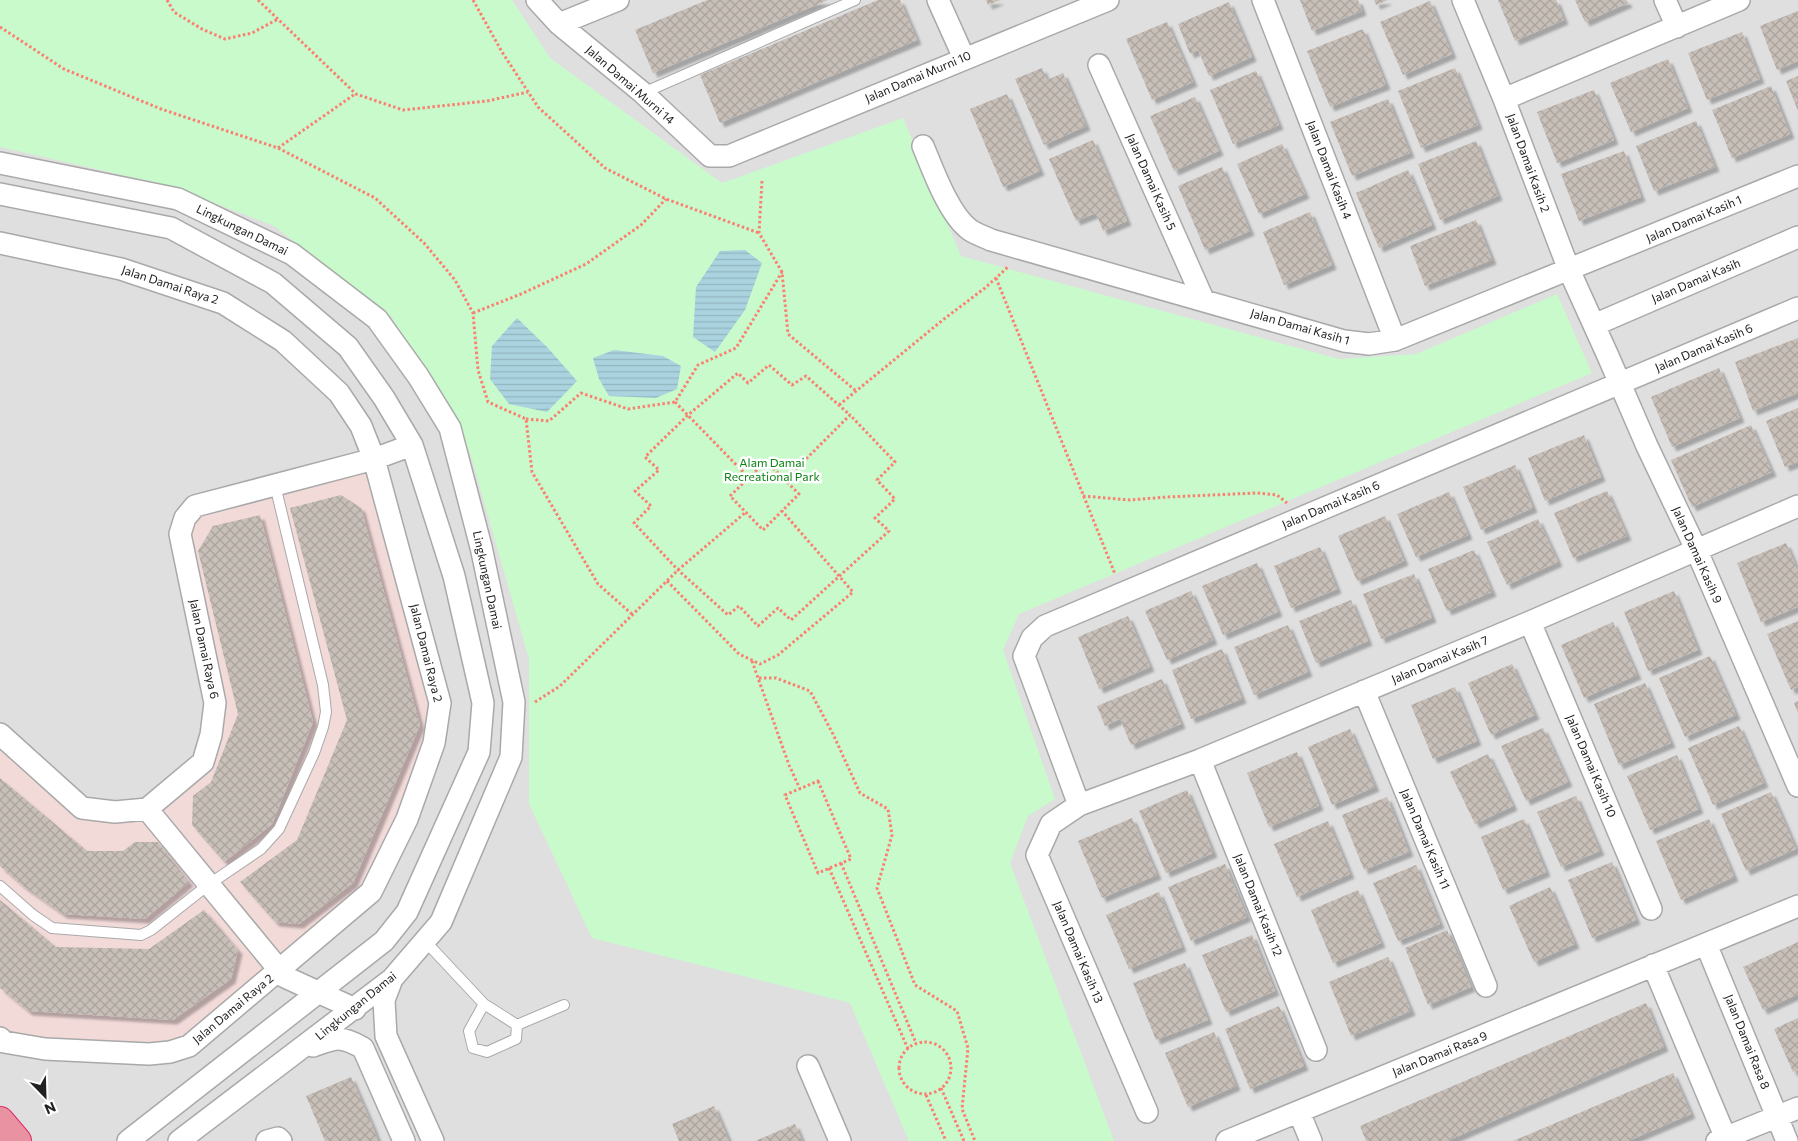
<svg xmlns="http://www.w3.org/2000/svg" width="1798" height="1141" font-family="Commissioner,sans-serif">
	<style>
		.residential { fill: #e0dfdf }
		.commercial { fill: #f2dad9 }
		.park { fill: #c8facc }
		.water { fill: url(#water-rules) }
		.building { fill: url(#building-cross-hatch); filter: url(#shadow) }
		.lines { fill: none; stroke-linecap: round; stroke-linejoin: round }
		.lane-casing { stroke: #a9a9a9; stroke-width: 12 }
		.street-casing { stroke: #a9a9a9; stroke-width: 24 }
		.highway-casing { stroke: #dc2a67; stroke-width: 30 }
		.path { stroke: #fa8072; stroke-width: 3; stroke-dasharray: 2.5 2.5; stroke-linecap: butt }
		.lane { stroke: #fff; stroke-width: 10 }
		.street { stroke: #fff; stroke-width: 21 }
		.highway { stroke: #e892a2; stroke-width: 28 }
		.labels { text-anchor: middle; stroke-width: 5; stroke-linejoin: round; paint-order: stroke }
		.street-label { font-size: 12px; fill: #222; stroke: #fff }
		.park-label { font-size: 12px; fill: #0c8416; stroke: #fff }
	</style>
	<defs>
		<pattern id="water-rules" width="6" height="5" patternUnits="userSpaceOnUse" patternTransform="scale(1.25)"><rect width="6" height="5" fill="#aad3df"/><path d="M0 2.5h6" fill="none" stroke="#92b5bf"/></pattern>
		<pattern id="building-cross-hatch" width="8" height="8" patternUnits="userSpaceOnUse" patternTransform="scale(1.25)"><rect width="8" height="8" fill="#c7bfb8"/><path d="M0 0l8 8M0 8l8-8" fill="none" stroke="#aba49e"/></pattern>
		<filter id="shadow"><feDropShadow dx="4.5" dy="4.5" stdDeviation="1" flood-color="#0004"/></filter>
	</defs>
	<rect width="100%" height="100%" fill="#f2efe9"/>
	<path class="residential" d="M0,0H1798V1141H0Z"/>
	<path class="commercial" d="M370,468L434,701L427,740L401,814L366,887L185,1040L158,1047L46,1042L7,1035L0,1029V744L82,815L143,818L218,739L187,535L199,513Z"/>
	<path class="park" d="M0,0H512L550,58L722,183L903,118L961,256L1339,359L1416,354L1557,294L1592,373L1019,614L1003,650L1055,799L1028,816L1010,863L1114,1141H909L850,1003L592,938L529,804V659L470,453L391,316L274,226L170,186L0,147Z"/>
	<path class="water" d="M745,250L762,263L745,310L715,352L693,337L696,287L720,251Z
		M517,318L548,348L577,381L547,412L509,404L490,379L492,346Z
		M614,350L663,356L681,366L677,389L656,398L609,396L599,379L593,358Z"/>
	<path class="building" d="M707,0H828L653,73L635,30Z
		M878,0H900L917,40L720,123L700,75Z
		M986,0H1000L988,5Z
		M1300,0H1358L1362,11L1312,31Z
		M1374,0H1388L1376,5Z
		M1498,0H1556L1564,20L1515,41Z
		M1575,0H1626L1628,3L1585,22Z
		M1430,1L1452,54L1403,75L1380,22Z
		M1229,2L1252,57L1209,76L1198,50L1190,54L1178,24Z
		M1798,11V61L1777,70L1760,26Z
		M1167,22L1193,82L1152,100L1126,39Z
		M1363,29L1386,85L1330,107L1307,51Z
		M1742,32L1760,79L1707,100L1688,53Z
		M1668,59L1688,108L1631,132L1610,83Z
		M1042,68L1047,80L1063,73L1086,126L1044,145L1015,79Z
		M1455,68L1478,125L1421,148L1398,91Z
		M1256,71L1279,125L1233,144L1210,90Z
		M1798,76V111L1786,81Z
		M1771,86L1790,134L1732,158L1712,110Z
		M1594,90L1614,140L1557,163L1537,112Z
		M1007,94L1040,171L1003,187L970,109Z
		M1195,97L1219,151L1174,171L1150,116Z
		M1388,99L1410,153L1352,176L1330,122Z
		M1696,121L1715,167L1654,191L1636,146Z
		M1093,140L1127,221L1103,231L1096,213L1076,221L1049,159Z
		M1476,141L1498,196L1440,220L1418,164Z
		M1282,144L1305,194L1259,214L1237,164Z
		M1624,151L1641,197L1579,221L1561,174Z
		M1222,167L1250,231L1205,250L1178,186Z
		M1408,170L1432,225L1379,248L1356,193Z
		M1310,212L1332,265L1284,285L1263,232Z
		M1476,220L1492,260L1425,286L1410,246Z
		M1798,338V393L1753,411L1735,362Z
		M1719,368L1740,418L1672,447L1651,397Z
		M1798,408V462L1785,467L1766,421Z
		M1751,425L1772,472L1692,507L1671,460Z
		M1584,435L1601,477L1545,501L1528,458Z
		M1515,465L1533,508L1481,530L1463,487Z
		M1607,491L1627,536L1573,558L1554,513Z
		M1449,492L1468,535L1416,557L1397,514Z
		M341,495L361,508L420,725L353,883L299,924L275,922L240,882L297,840L347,720L290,508Z
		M260,515L313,722L272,824L224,862L192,825L193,796L211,782L238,714L198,551L213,526Z
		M1385,516L1404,561L1357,581L1338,536Z
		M1538,519L1558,562L1507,585L1487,542Z
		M1786,543L1798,571V607L1761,622L1737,563Z
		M1320,547L1337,589L1291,608L1274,566Z
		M1474,550L1492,592L1447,611L1428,569Z
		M1257,563L1278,612L1223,635L1202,586Z
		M1414,574L1432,618L1381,639L1363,594Z
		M1191,591L1213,640L1167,660L1145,611Z
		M1674,591L1698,650L1648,671L1624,612Z
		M1351,600L1368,641L1316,663L1299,621Z
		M1128,616L1150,667L1099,689L1078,637Z
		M1798,621V687L1791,690L1767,634Z
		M1613,622L1637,675L1584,698L1561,645Z
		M1288,625L1308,672L1254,695L1234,647Z
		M1222,649L1242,699L1191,719L1172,670Z
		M1710,656L1736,715L1685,737L1659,678Z
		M1512,664L1535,715L1491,735L1468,683Z
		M1162,679L1181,724L1131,745L1120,719L1105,726L1097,706Z
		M1645,683L1671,743L1619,765L1594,704Z
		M1455,687L1477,741L1433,759L1411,705Z
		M1798,701V713L1794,703Z
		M1739,726L1764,783L1713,805L1688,748Z
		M1543,728L1568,782L1526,801L1501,746Z
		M1350,729L1375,787L1332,805L1308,747Z
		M1297,752L1319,806L1269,827L1247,773Z
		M1488,754L1513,806L1475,824L1450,772Z
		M1677,755L1699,809L1650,830L1627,776Z
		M0,778L87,851H123L135,842H158L189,882L145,919L63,914L23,886L0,866Z
		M1187,790L1213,853L1166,873L1139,811Z
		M1771,792L1796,849L1746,871L1721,814Z
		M1576,796L1600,851L1561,867L1537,812Z
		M1387,797L1409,852L1364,870L1342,815Z
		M1132,818L1157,875L1102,898L1078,841Z
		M1524,819L1546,872L1503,890L1481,837Z
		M1709,819L1734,877L1681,900L1656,841Z
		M1328,821L1350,874L1297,897L1274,844Z
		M1612,862L1636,920L1592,938L1568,880Z
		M1225,864L1247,917L1191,941L1168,887Z
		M1416,865L1440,924L1398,941L1373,883Z
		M1550,887L1575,944L1534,962L1509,906Z
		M1358,890L1381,943L1333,963L1311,910Z
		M1159,892L1182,947L1129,969L1106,915Z
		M0,900L56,947L149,949L204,910L238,950L231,979L173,1020L28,1011L0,988Z
		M1447,930L1471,987L1428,1005L1405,948Z
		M1252,935L1275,991L1226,1012L1202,955Z
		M1798,942V994L1763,1010L1743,967Z
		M1388,957L1411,1011L1351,1036L1329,982Z
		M1185,963L1208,1020L1156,1040L1133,983Z
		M1646,1003L1664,1047L1447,1141H1366L1360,1126Z
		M1279,1006L1304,1066L1250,1089L1225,1029Z
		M1798,1018V1070L1793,1072L1774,1029Z
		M1214,1032L1236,1086L1188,1107L1165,1053Z
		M1673,1073L1691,1114L1628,1141H1513Z
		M351,1077L372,1125L378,1141H325L306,1096Z
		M714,1106L729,1141H679L672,1124Z
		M795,1124L802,1141H755Z"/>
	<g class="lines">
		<g class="lane-casing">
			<path id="lane" d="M643,93L855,0
				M0,886L33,915L52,928L141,935L151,930L208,885L261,849L279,829L314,753L323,727L326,712L323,685L275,485
				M425,941L484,1004L517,1025L516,1039L487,1052L473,1048L469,1031L484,1004
				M517,1025L564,1005"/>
		</g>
		<g class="street-casing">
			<path id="street" d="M537,0L559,24L643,93L710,156H729L1108,0
				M938,0L964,58
				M1263,0L1395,340
				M1463,0L1504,99L1569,270L1608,356L1647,446L1696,549L1798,786
				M1665,0L1677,27
				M559,24L618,0
				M1099,65L1203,299
				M1504,99L1739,0
				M923,146C933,170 949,215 970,230C976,234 985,237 991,240L1344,341L1369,344L1395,340L1798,176
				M0,163L178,199L292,254L377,319L418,376L450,428L481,547L514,702L511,757L441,922L392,979L179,1141
				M0,194L171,228L273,283L348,347L384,398L412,445L454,576L483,703L479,752L407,912L384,941L128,1141
				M0,243L121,269L223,303L283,341L339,393L361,426L374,459L440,703L434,743L407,819L371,892L189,1046L170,1052L149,1054L45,1049L4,1042L0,1038
				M1594,325L1798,237
				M1530,622L1651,909
				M1364,691L1486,986
				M0,734L82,808L115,812L147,809L203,762L211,735L215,703L180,534L185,518L195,506L374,459L412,445
				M1200,760L1316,1050
				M1079,805L1024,656L1032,638L1045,626L1798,308
				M147,809L285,977L355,1009
				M1706,944L1787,1141
				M1653,965L1727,1141
				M392,979L384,1000L386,1036L433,1141
				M313,1046C336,1038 341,1035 363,1048L404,1141
				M808,1066L840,1141
				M1147,1112L1037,855L1051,824L1079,805L1200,760L1530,622L1798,506
				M1299,1112L1311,1141
				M267,1141L278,1138L281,1141
				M1227,1141L1798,906
				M1717,1141L1798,1108"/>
		</g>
		<g class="highway-casing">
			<path id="highway" d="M0,1121L17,1141"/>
		</g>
		<path class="path" d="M167,0L174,12L202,29L225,39L252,33L278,19
			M258,0L356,94L403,110L487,101L528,92
			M473,0L502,52L538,107L605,168L666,199L759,233
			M0,27L64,69L161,109L278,148L375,198L424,243L455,280L473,313L478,370L488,402L526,419L532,472L598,584L633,615
			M278,148L355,94
			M762,181L759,233L782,272L788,334L855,390
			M996,278L1115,574
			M473,313L521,294L586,264L641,225L666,199
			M675,402L749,478
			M839,405L944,319L985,288L1009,266
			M526,419L549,421L581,393L628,409L675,402L698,365L736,348L782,272
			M766,461L799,494L763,530L730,496Z
			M785,480L850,415L895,462L877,480L895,499L875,518L889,531L791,620L778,608L758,626L739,606L728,615L678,570L634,523L651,506L635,491L659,470L645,457L688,415L738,373L748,383L769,365L792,385L806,376L850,415
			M1083,496L1130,500L1167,497L1257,493L1277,495L1287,503
			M667,581L739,654L760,664L778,655L853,592L782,511
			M752,661L789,765L800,789
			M759,678H776L810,691L833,734L860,793L888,809L892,835L877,888L915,985L957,1011L968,1048L962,1109L975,1141
			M535,702L560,686L678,570L746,512
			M818,781L851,859L818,873L785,795Z
			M841,863L916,1043
			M829,868L908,1049
			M899 1068a26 26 0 1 1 52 0a26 26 0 1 1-52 0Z
			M941,1088L964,1141
			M926,1095L946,1141"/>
		<use href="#lane" class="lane"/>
		<use href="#street" class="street"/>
		<use href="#highway" class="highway"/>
	</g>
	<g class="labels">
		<g class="street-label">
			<text transform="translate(918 77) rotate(-23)" y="4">Jalan Damai Murni 10</text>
			<text transform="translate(630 85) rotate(41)" y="4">Jalan Damai Murni 14</text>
			<text transform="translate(1528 163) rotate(70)" y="4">Jalan Damai Kasih 2</text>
			<text transform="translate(1329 170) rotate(69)" y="4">Jalan Damai Kasih 4</text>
			<text transform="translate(1151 182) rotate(66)" y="4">Jalan Damai Kasih 5</text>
			<text transform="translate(1694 219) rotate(-23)" y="4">Jalan Damai Kasih 1</text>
			<text transform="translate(242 230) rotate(26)" y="4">Lingkungan Damai</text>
			<text transform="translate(1696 281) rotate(-23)" y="4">Jalan Damai Kasih</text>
			<text transform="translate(170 285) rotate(18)" y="4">Jalan Damai Raya 2</text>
			<text transform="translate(1300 327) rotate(16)" y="4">Jalan Damai Kasih 1</text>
			<text transform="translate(1704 348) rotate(-23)" y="4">Jalan Damai Kasih 6</text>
			<text transform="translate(1331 505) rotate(-23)" y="4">Jalan Damai Kasih 6</text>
			<text transform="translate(1697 555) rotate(66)" y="4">Jalan Damai Kasih 9</text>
			<text transform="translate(487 580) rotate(78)" y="4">Lingkungan Damai</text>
			<text transform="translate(204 649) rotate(78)" y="4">Jalan Damai Raya 6</text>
			<text transform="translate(426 653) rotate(76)" y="4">Jalan Damai Raya 2</text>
			<text transform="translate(1440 660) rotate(-23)" y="4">Jalan Damai Kasih 7</text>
			<text transform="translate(1591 766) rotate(67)" y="4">Jalan Damai Kasih 10</text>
			<text transform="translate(1425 839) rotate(67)" y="4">Jalan Damai Kasih 11</text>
			<text transform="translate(1258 905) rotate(68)" y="4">Jalan Damai Kasih 12</text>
			<text transform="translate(1078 952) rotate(67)" y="4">Jalan Damai Kasih 13</text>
			<text transform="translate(356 1006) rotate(-39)" y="4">Lingkungan Damai</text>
			<text transform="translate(233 1009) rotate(-40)" y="4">Jalan Damai Raya 2</text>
			<text transform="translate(1747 1042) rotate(68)" y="4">Jalan Damai Rasa 8</text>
			<text transform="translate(1440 1054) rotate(-22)" y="4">Jalan Damai Rasa 9</text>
		</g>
		<g class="park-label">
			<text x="772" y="467">Alam Damai<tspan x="772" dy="14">Recreational Park</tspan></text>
		</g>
	</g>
	<g transform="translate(45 1096) rotate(157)" stroke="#ffffff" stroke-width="4" paint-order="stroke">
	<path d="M0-4L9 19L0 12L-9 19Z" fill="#222222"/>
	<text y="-8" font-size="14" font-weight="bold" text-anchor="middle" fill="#222222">N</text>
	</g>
</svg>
